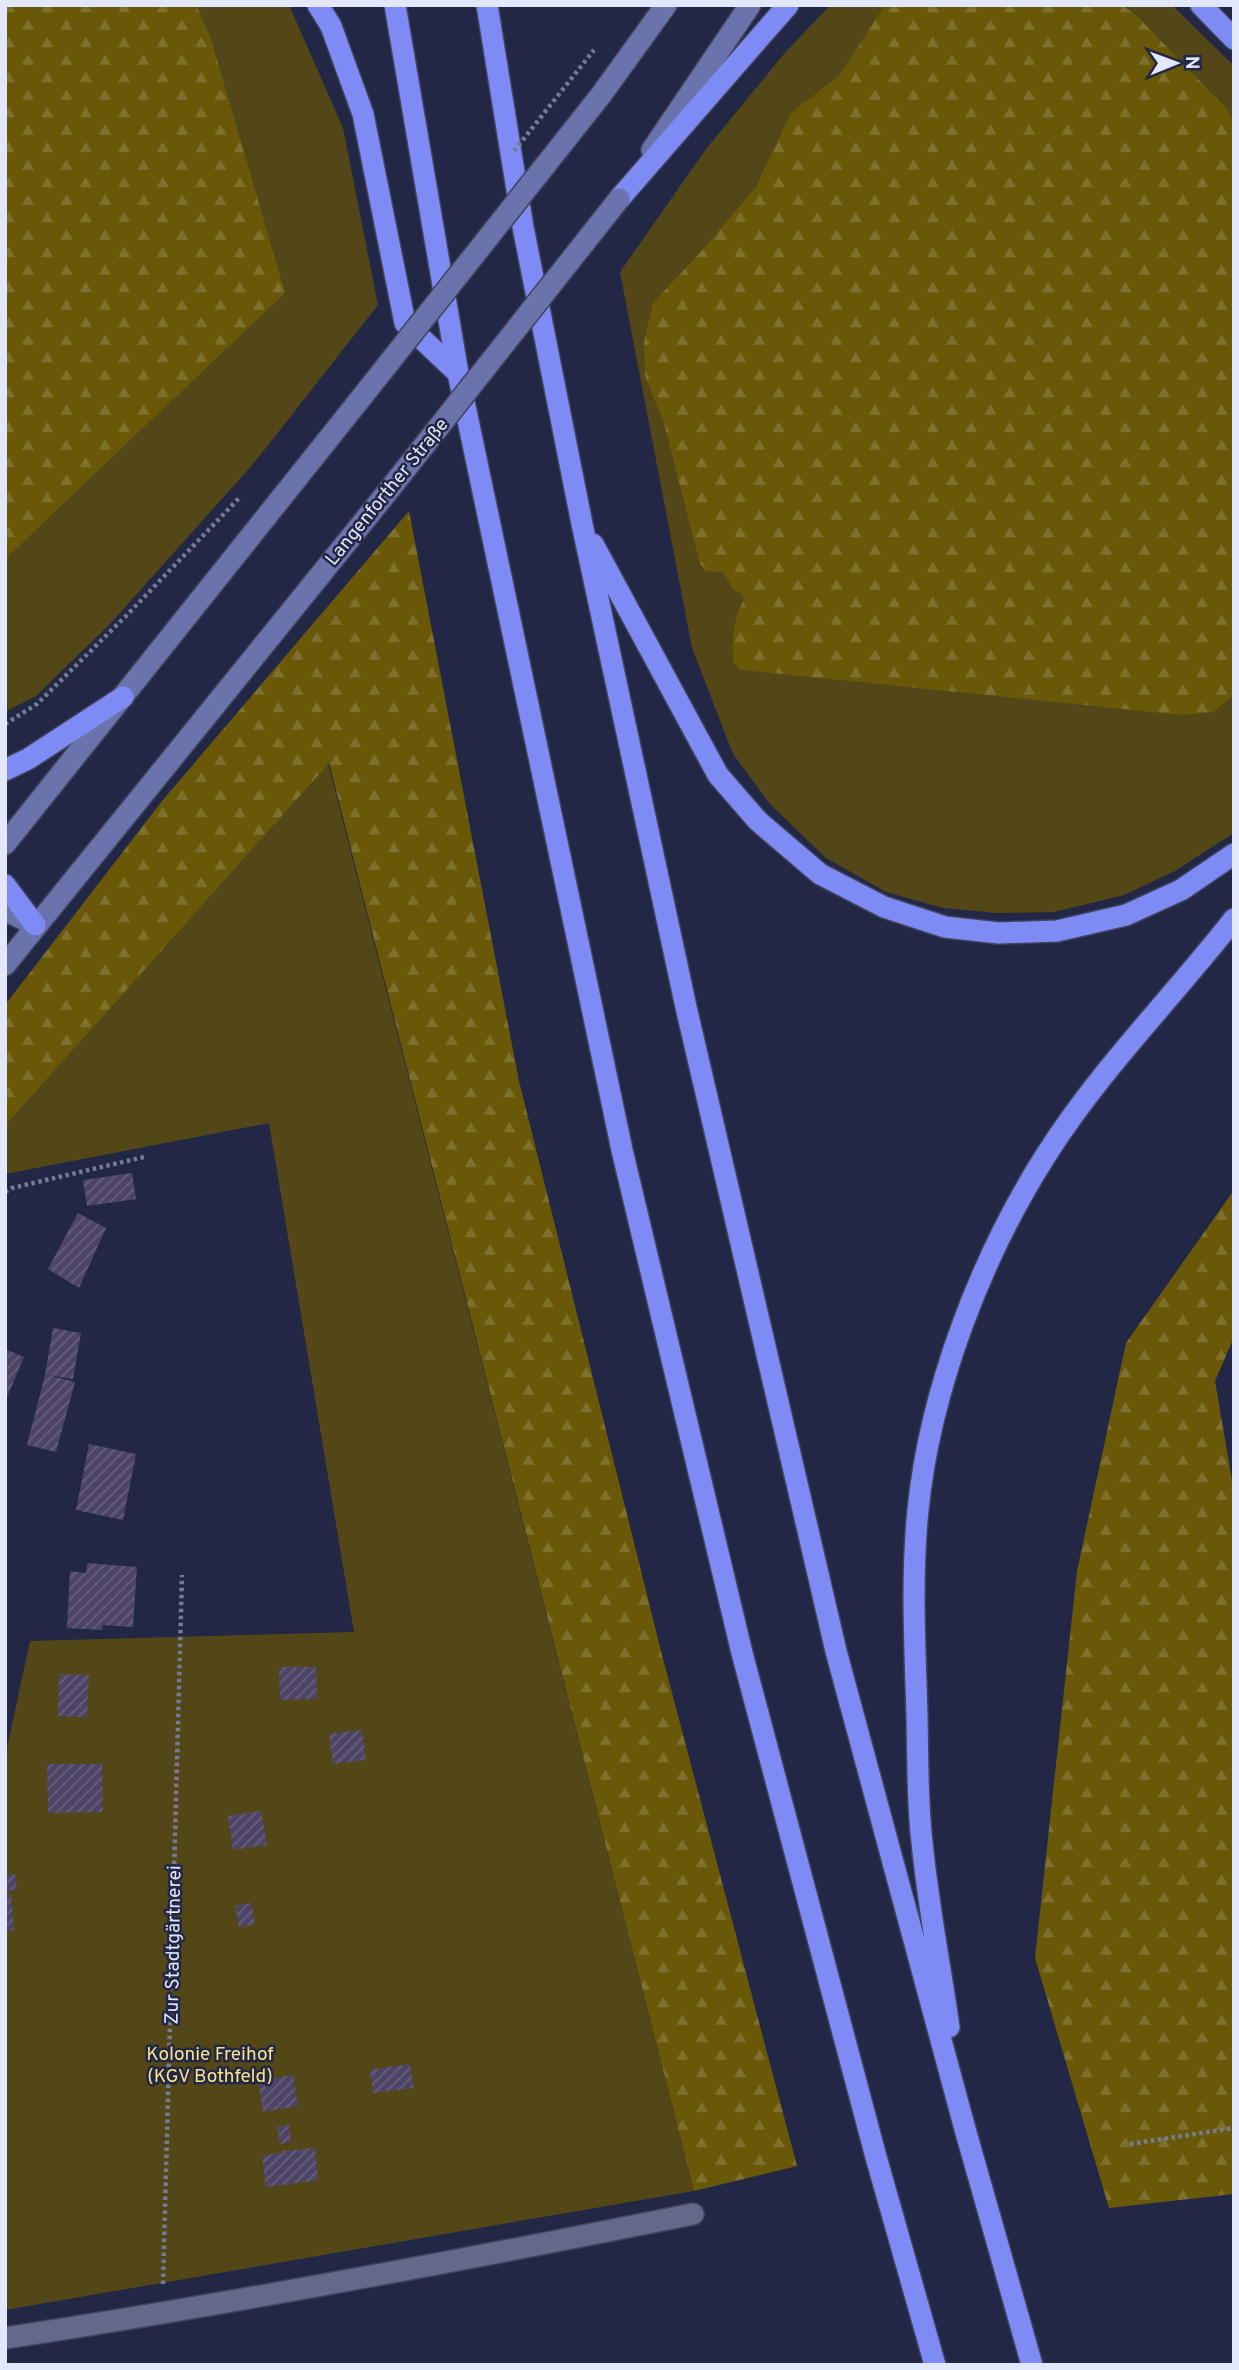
<svg xmlns="http://www.w3.org/2000/svg" width="1239" height="2370" font-family="Overpass,sans-serif">
	<style>
		.green { fill: #534718 }
		.forest { fill: url(#forest-firs) }
		.building { fill: url(#building-hatch) }
		.lines { fill: none; stroke-linecap: round; stroke-linejoin: round }
		.street-casing { stroke: #40435c; stroke-width: 24 }
		.secondary-casing { stroke: #40435c; stroke-width: 24 }
		.highway-casing { stroke: #40435c; stroke-width: 24 }
		.path { stroke: #767a94; stroke-width: 4.5; stroke-dasharray: 3.5 3.5; stroke-linecap: butt }
		.street { stroke: #62698b; stroke-width: 21 }
		.secondary { stroke: #6a73ab; stroke-width: 21 }
		.highway { stroke: #7e8bf5; stroke-width: 21 }
		.secondary-bridge-casing { stroke: #40435c; stroke-width: 24; stroke-linecap: butt }
		.path-bridge { stroke: #767a94; stroke-width: 4.5; stroke-dasharray: 3.5 3.5; stroke-linecap: butt }
		.secondary-bridge { stroke: #6a73ab; stroke-width: 21 }
		.labels { text-anchor: middle; stroke-width: 5; stroke-linejoin: round; paint-order: stroke }
		.street-label { font-size: 19px; fill: #e3e7fb; stroke: #222745 }
		.park-label { font-size: 19px; fill: #fbe487; stroke: #222745 }
	</style>
	<defs>
		<pattern id="forest-firs" width="22" height="20" patternUnits="userSpaceOnUse" patternTransform="scale(1.75)"><rect width="22" height="20" fill="#695808"/><path d="M5 1l3.5 6h-7zM16 11l3.5 6h-7z" fill="#7e702d"/></pattern>
		<pattern id="building-hatch" width="6" height="6" patternUnits="userSpaceOnUse" patternTransform="scale(1.75)"><rect width="6" height="6" fill="#4e4566"/><path d="M-1 1l2-2M0 6l6-6M5 7l2-2" fill="none" stroke="#67607d"/></pattern>
	</defs>
	<rect width="100%" height="100%" fill="#222745"/>
	<path class="green" d="M5,5H289L343,128L378,305L254,463L110,624L36,696L5,712Z
		M830,5H1172L1234,66V833L1175,871L1124,895L1054,912L997,913L943,908L886,892L826,858L770,804L733,754L692,648L620,272L706,149L783,55Z
		M328,763L694,2191L5,2310V1757L30,1641L354,1632L269,1123L5,1174V1126Z"/>
	<path class="forest" d="M5,5H196L211,39L285,293L5,559Z
		M885,5H1121L1135,14L1226,108L1234,122V695L1213,712L1181,715L742,670L733,662C733,640 732,619 744,600L741,593L734,590L723,572L707,571L700,564L664,423L645,376L644,342L653,303L698,255L756,187L791,113L839,76Z
		M409,511L519,1081L662,1655L797,2166L694,2191L329,763L5,1126V1005L162,801Z
		M1234,1190V1337L1215,1381L1234,1492V2194L1109,2208L1035,1958L1077,1571L1126,1343Z"/>
	<path class="building" d="M132,1173L136,1199L87,1206L83,1180Z
		M78,1213L106,1228L79,1288L48,1269Z
		M53,1328L81,1333L73,1379L48,1375L75,1382L56,1452L27,1445L45,1375Z
		M5,1349L24,1357L5,1402Z
		M89,1444L136,1454L123,1520L76,1510Z
		M87,1563L137,1567L133,1627L103,1625L102,1630L67,1628L70,1571L86,1573Z
		M279,1667H316L317,1699L280,1700Z
		M59,1674L89,1675L87,1717L58,1716Z
		M362,1730L366,1760L333,1764L329,1734Z
		M47,1764H102L103,1812L48,1813Z
		M261,1811L267,1845L233,1850L228,1816Z
		M15,1874L17,1890L5,1891V1875Z
		M11,1894L14,1930L5,1931V1895Z
		M251,1903L255,1924L239,1927L235,1906Z
		M410,2064L414,2088L373,2093L370,2070Z
		M293,2075L298,2106L263,2112L258,2081Z
		M289,2125L291,2142L280,2144L277,2127Z
		M315,2148L318,2180L266,2187L262,2155L282,2153V2151Z"/>
	<g class="lines">
		<g class="street-casing">
			<path id="street" d="M5,2338C236,2303 464,2260 693,2214"/>
		</g>
		<g class="secondary-casing">
			<path id="secondary" d="M601,95L666,5
				M652,150L750,5
				M5,844L369,388
				M5,910L35,925
				M5,965L389,490"/>
		</g>
		<g class="highway-casing">
			<path id="highway" d="M318,5L331,26L363,114L405,323L458,373
				M395,5L458,373L622,1150L742,1653L876,2157L935,2365
				M487,5L523,227L582,524L686,1007L836,1651L965,2129L1032,2365
				M1201,5L1234,39
				M619,199L788,5
				M593,544L718,775L758,821L820,874L884,907L945,927L999,933L1057,931L1126,915L1181,890L1234,854
				M5,770L28,759L123,697
				M5,885L35,925
				M949,2027C940,1965 928,1904 922,1842C917,1800 918,1757 917,1715C915,1647 911,1579 918,1510C930,1390 981,1257 1046,1155C1100,1070 1172,998 1234,919"/>
		</g>
		<path class="path" d="M5,724L37,704L127,615L241,496
			M5,1192L12,1188L144,1157
			M1130,2144L1234,2128
			M163,2284L182,1575"/>
		<use href="#street" class="street"/>
		<use href="#secondary" class="secondary"/>
		<use href="#highway" class="highway"/>
		<g class="secondary-bridge-casing">
			<path id="secondary-bridge" d="M369,388L601,95
				M389,490L619,199"/>
		</g>
		<path class="path-bridge" d="M514,151L594,50"/>
		<use href="#secondary-bridge" class="secondary-bridge"/>
	</g>
	<g class="labels">
		<g class="street-label">
			<text transform="translate(386 491) rotate(-51)" y="7">Langenforther Straße</text>
			<text transform="translate(172 1945) rotate(-89)" y="7">Zur Stadtgärtnerei</text>
		</g>
		<g class="park-label">
			<text x="210" y="2060">Kolonie Freihof<tspan x="210" dy="22">(KGV Bothfeld)</tspan></text>
		</g>
	</g>
	<rect width="1239" height="2370" fill="none" stroke="#e3e7fb" stroke-width="14"/>
	<g transform="translate(1176 63) rotate(89)" stroke="#222745" stroke-width="5" paint-order="stroke">
	<path d="M0-5L12 26L0 18L-12 26Z" fill="#e3e7fb"/>
	<text y="-10" font-size="19" font-weight="bold" text-anchor="middle" fill="#e3e7fb">N</text>
	</g>
</svg>
